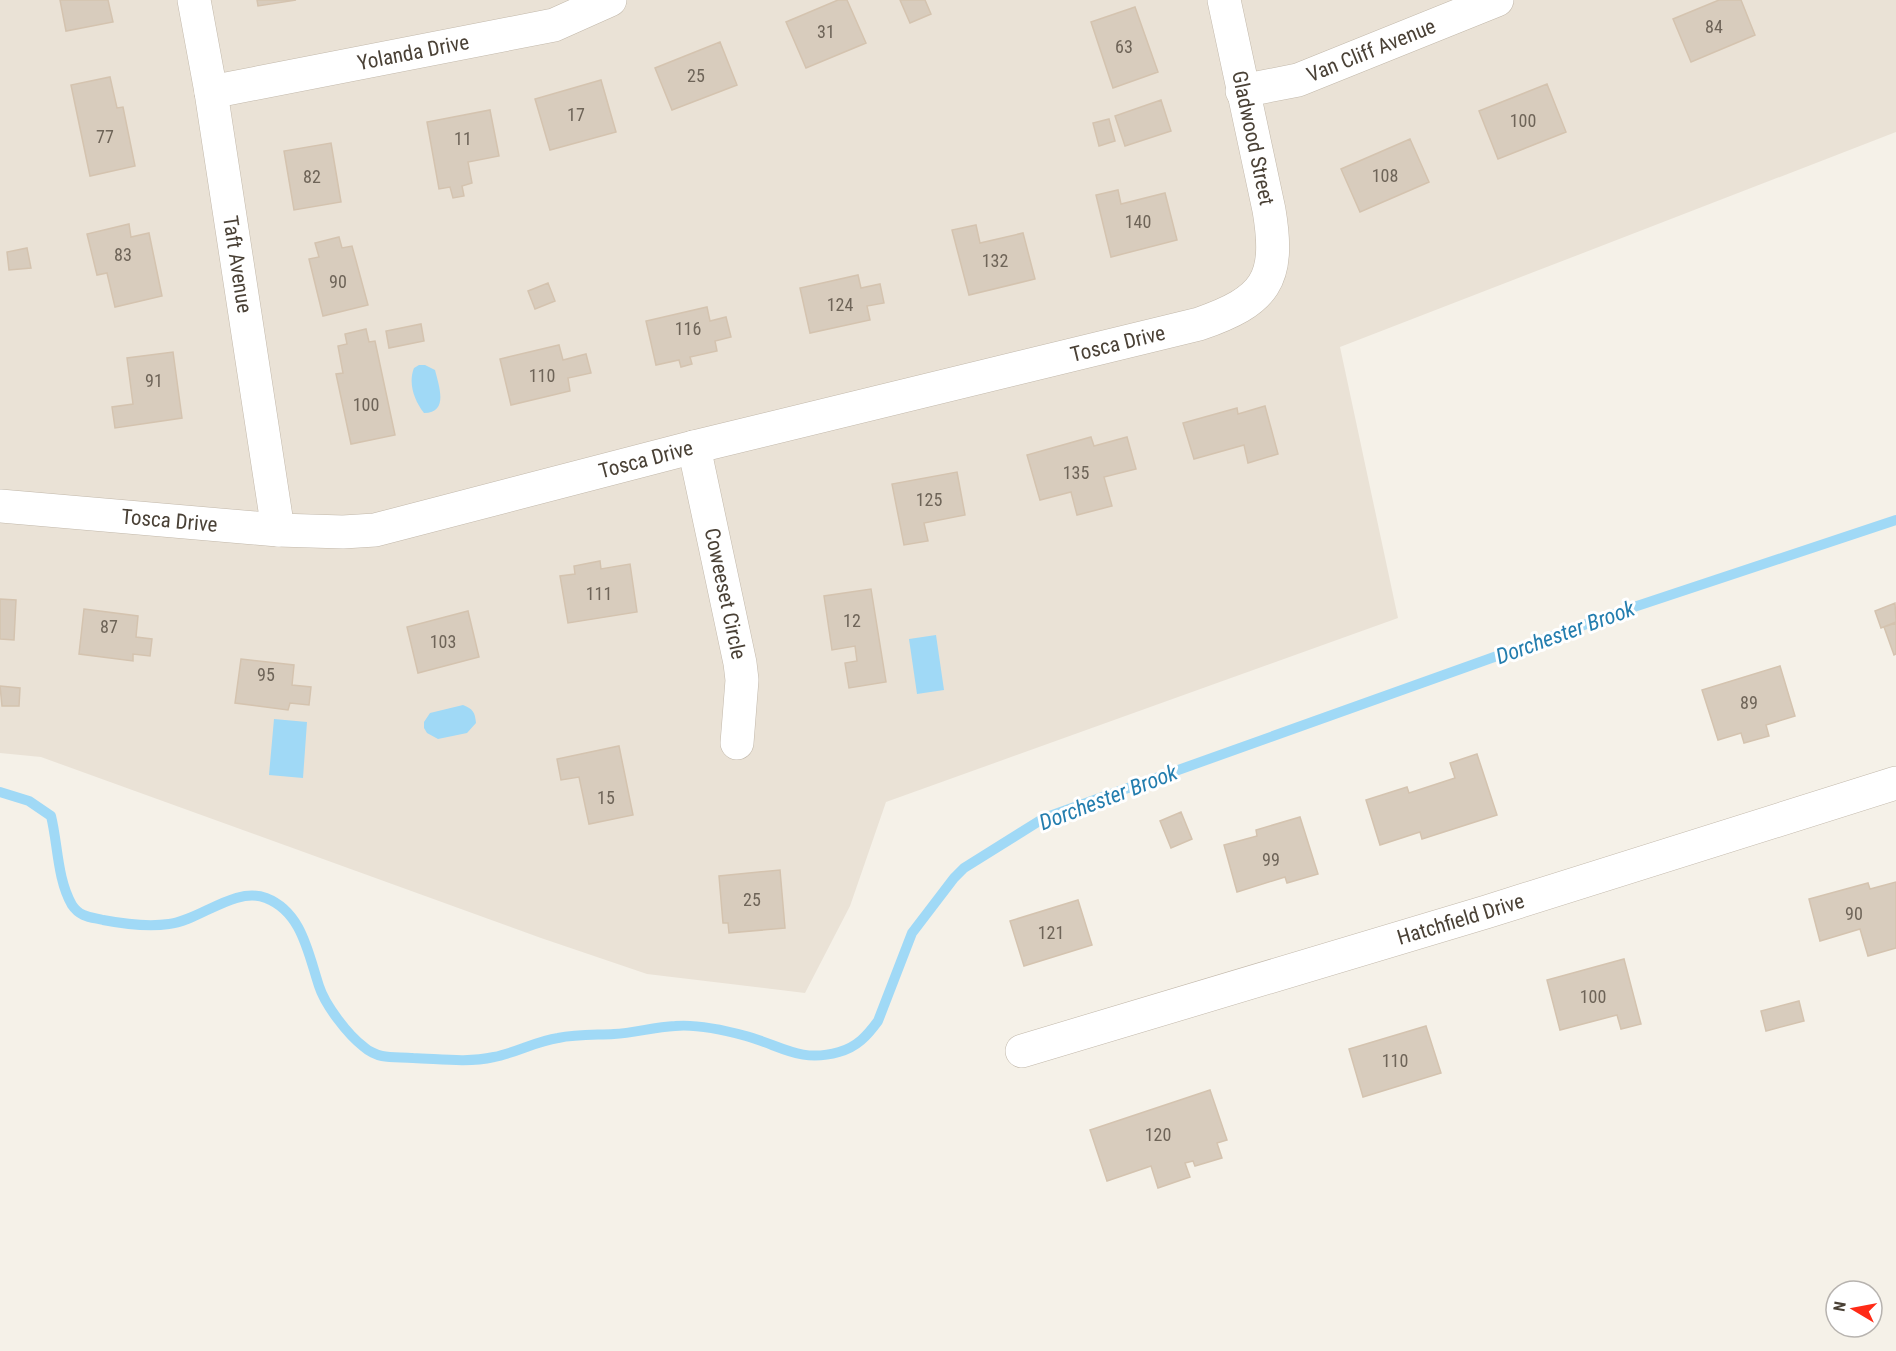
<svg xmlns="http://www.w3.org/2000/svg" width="1896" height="1351" font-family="'Roboto Condensed',sans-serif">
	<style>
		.residential { fill: #eae2d6 }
		.water { fill: #a0d9f6 }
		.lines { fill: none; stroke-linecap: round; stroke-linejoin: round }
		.stream { stroke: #a0d9f6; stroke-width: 10 }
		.building { fill: #d8ccbd; stroke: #d4c3af; stroke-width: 1.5 }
		.minor-casing { stroke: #c2b8aa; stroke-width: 34 }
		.minor { stroke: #fff; stroke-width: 33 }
		.labels { text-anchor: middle; stroke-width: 6; stroke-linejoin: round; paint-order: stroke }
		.number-label { font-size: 18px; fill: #6e6458 }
		.street-label { font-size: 21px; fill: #4a4136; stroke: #fff }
		.water-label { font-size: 22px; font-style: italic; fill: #237dae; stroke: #fff }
	</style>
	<rect width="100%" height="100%" fill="#f5f1e8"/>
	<path class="residential" d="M0,0H1896V132L1340,347L1398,618L886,802L850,906L805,993L647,974L541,938L41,757L0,753Z"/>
	<path class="water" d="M419,365H425L435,370C439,386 449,413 424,413C414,400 408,383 414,368Z
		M936,635L944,690L917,694L909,639Z
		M463,705C473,709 475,712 476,723L467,733L438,739L427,733L424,728V722L430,713Z
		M274,719L307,722L303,778L269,775Z"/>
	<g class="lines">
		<path class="stream" d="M0,792L29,801L51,816C58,844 57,879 72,905C80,917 90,917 103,920C124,924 148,927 169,924C199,921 235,886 266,898C302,912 308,953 319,986C325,1005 348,1035 364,1047C368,1051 377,1055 382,1056C392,1058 403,1057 413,1058C442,1059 466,1063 494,1057C516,1053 536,1041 558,1038C577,1034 595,1035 614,1034C634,1033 654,1027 675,1026C697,1024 724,1030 746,1036C782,1046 800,1063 839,1052C857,1047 867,1036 878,1021L912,933L954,878L964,868L1044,818L1634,607L1896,520"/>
	</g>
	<path class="building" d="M60,0H108L113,22L66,31Z
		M257,0H296L258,6Z
		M838,0H847L866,43L806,68L786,22Z
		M900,0H925L931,14L910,23Z
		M1719,0H1741L1755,35L1691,62L1673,19Z
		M1135,7L1158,72L1113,88L1091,22Z
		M720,42L737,85L672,110L655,68Z
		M110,77L117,108L123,107L135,166L90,176L71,85Z
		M601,80L616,132L550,150L535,99Z
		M1547,84L1566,132L1498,159L1479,111Z
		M1161,100L1171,131L1125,146L1115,116Z
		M490,110L499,156L468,162L472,183L462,186L464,196L453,198L450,187L439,189L427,122Z
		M1109,119L1115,141L1099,146L1093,123Z
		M1410,139L1429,182L1360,212L1341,169Z
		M331,143L341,202L294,210L284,151Z
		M1118,190L1121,204L1165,193L1177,240L1111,257L1096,195Z
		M129,224L131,237L149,233L162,296L115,307L107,273L97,275L87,234Z
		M976,225L980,243L1023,233L1035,279L969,295L952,230Z
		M339,237L342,248L352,246L368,305L323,316L309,259L319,257L315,243Z
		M27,248L31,268L9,270L7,252Z
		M858,275L861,288L880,284L884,303L867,306L870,320L810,333L800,288Z
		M548,283L555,301L535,309L528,291Z
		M707,307L710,321L726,317L731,337L715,341L717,351L690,357L692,364L681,367L679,360L656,365L646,321Z
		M421,324L424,341L389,348L386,331Z
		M366,329L369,342L375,341L395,435L351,444L336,374L343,373L338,346L347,344L345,334Z
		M559,345L563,360L586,354L591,373L568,378L570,391L511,405L500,359Z
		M173,352L182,418L115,428L112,407L133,404L127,358Z
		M1265,406L1278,454L1248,463L1244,445L1194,459L1183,423L1237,408L1238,414Z
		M1091,437L1094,446L1127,437L1136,469L1104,477L1112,506L1077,515L1071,492L1040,500L1027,455Z
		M957,472L965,515L924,523L928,541L904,545L892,484Z
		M600,561L601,569L630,564L637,612L568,623L560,576L575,574L574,566Z
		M871,589L886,682L849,688L845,663L857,661L855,646L832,650L824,596Z
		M0,599L16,600L14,640L0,639Z
		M1895,603L1896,622L1881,628L1875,611Z
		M84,609L138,616L136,637L152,639L150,656L133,654V661L79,654Z
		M468,611L479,657L418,673L407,627Z
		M1896,623V654L1894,655L1884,627Z
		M241,659L294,665L292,685L311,687L309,705L290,703L288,710L235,703Z
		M1780,666L1795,716L1766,725L1769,736L1744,743L1741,733L1718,740L1702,690Z
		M0,686L20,688L19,706H2Z
		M619,746L633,815L589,824L579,777L561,780L557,759Z
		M1477,754L1497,815L1422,839L1420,832L1380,845L1366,800L1407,787L1409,793L1455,778L1450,763Z
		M1181,812L1192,839L1171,848L1160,821Z
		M1300,817L1318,874L1287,883L1285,877L1237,892L1224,845L1257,836L1256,830Z
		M780,870L785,928L729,933L728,923H723L719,876Z
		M1896,882V948L1868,956L1860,929L1820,941L1809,899L1868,883L1870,889Z
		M1078,900L1092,945L1024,966L1010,921Z
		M1624,959L1641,1024L1621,1029L1617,1015L1560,1030L1547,980Z
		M1799,1001L1804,1021L1766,1031L1761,1011Z
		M1426,1026L1441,1073L1363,1097L1349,1049Z
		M1210,1090L1227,1140L1217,1143L1222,1158L1195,1166L1193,1161L1185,1163L1190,1177L1158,1188L1151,1166L1107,1181L1090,1130Z"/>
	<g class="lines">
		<g class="minor-casing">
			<g id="minor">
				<path id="s1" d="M194,0L211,92L278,530"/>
				<path id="s2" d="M1242,91L1298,80L1497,0"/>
				<path id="s3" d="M211,92L554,25L610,0"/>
				<path id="s4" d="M694,447L740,663L742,680L737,743"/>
				<path id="s5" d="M0,506L278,530L343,532L375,530L694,447L1199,324C1265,301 1281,281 1269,210L1224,0"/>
				<path id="s6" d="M1022,1051L1486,912L1896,783"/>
			</g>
		</g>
		<use href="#minor" class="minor"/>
	</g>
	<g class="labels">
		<g class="number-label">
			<text x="1714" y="33">84</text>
			<text x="826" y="38">31</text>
			<text x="1124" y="53">63</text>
			<text x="696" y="82">25</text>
			<text x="576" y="121">17</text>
			<text x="1523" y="127">100</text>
			<text x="105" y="143">77</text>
			<text x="463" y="145">11</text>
			<text x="1385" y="182">108</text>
			<text x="312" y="183">82</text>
			<text x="1138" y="228">140</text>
			<text x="123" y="261">83</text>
			<text x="995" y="267">132</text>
			<text x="338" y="288">90</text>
			<text x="840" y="311">124</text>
			<text x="688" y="335">116</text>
			<text x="542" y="382">110</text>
			<text x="154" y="387">91</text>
			<text x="366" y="411">100</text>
			<text x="1076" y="479">135</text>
			<text x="929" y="506">125</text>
			<text x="599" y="600">111</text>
			<text x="852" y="627">12</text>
			<text x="109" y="633">87</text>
			<text x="443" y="648">103</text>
			<text x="266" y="681">95</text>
			<text x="1749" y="709">89</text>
			<text x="606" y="804">15</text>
			<text x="1271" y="866">99</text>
			<text x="752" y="906">25</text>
			<text x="1854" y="920">90</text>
			<text x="1051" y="939">121</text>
			<text x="1593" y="1003">100</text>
			<text x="1395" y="1067">110</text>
			<text x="1158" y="1141">120</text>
		</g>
		<g class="street-label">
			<text dy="7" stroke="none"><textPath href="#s2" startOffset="136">Van Cliff Avenue</textPath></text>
			<text dy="7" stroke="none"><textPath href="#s3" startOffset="206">Yolanda Drive</textPath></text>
			<text transform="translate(1253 138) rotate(78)" y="7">Gladwood Street</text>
			<text dy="7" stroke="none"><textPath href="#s1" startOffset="268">Taft Avenue</textPath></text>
			<text dy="7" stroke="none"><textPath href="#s5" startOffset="1142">Tosca Drive</textPath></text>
			<text dy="7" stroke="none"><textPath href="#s5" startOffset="656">Tosca Drive</textPath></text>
			<text dy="7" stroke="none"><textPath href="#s5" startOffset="170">Tosca Drive</textPath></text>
			<text dy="7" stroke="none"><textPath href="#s4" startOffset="150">Coweeset Circle</textPath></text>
			<text dy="7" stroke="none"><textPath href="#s6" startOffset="458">Hatchfield Drive</textPath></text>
		</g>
		<g class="water-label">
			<text transform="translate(1565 632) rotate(-20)" y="8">Dorchester Brook</text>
			<text transform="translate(1108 797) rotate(-21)" y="8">Dorchester Brook</text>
		</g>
	</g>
	<g transform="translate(1854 1309) rotate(280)"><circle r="28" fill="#ffffff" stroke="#b7b3af" stroke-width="1.5"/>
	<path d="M0-4.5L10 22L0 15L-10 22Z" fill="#ff2a16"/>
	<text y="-9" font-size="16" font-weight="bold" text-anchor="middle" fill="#4a4136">N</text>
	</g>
</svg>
